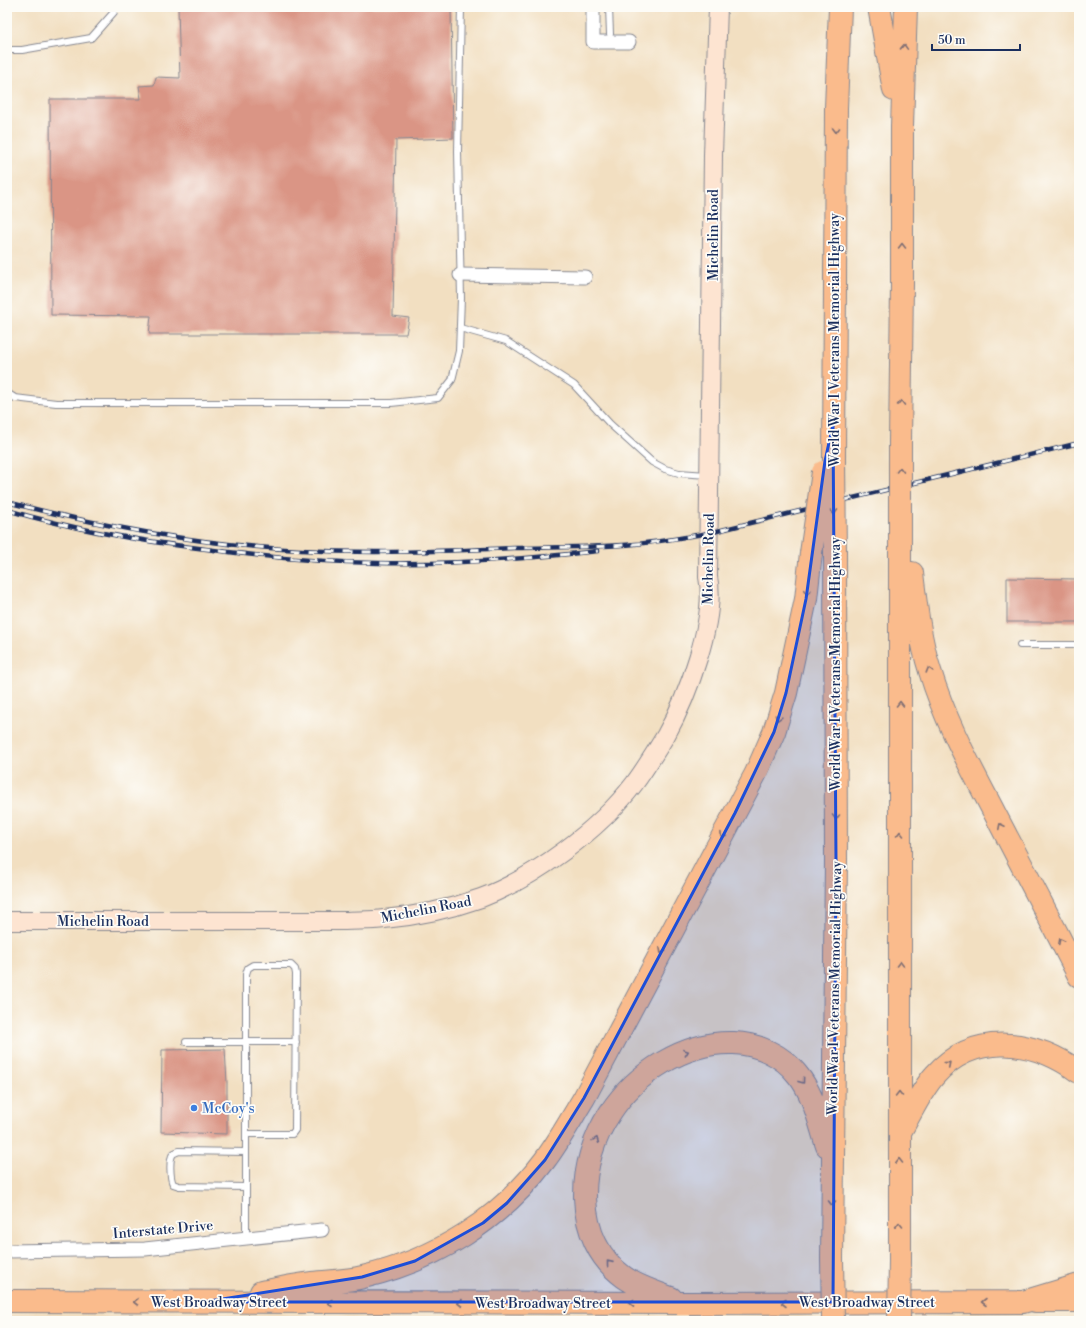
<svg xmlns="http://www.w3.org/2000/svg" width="1086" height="1328" font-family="'Libre Bodoni',serif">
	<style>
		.building { fill: #da9585 }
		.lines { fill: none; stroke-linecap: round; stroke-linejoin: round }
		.lane-casing { stroke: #868790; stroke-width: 8 }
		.street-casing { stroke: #868790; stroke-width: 15 }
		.secondary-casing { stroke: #868790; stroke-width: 20 }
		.primary-casing { stroke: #868790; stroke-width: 22 }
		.highway-casing { stroke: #868790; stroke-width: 24 }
		.lane { stroke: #fff; stroke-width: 6 }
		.street { stroke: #fff; stroke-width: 13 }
		.secondary { stroke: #fde4d1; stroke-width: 18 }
		.primary { stroke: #fabb8c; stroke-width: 20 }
		.highway { stroke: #fabb8c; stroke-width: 22 }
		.rail-casing { stroke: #1b2f5e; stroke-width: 4.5 }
		.rail { stroke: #fdfcf7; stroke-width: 3; stroke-dasharray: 9; stroke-linecap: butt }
		.highway-bridge-casing { stroke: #868790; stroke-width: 24; stroke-linecap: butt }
		.highway-bridge { stroke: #fabb8c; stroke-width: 22 }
		.oneway { stroke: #7f6e73 }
		.marked { fill: #1d4ed8; fill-opacity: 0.2; stroke: #1d4ed8; stroke-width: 3; stroke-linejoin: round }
		.shop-dot { fill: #3f7fe0; stroke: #fdfcf7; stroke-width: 1.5 }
		.labels { text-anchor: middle; stroke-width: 3.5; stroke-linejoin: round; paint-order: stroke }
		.street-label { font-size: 14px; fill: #1b2f5e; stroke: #fdfcf7 }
		.shop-label { font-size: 14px; fill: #366cbe; stroke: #fdfcf7; text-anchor: start }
	</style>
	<rect width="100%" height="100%" fill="#fdfcf7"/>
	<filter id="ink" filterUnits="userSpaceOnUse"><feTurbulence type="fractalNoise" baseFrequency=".025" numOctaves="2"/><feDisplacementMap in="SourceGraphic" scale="8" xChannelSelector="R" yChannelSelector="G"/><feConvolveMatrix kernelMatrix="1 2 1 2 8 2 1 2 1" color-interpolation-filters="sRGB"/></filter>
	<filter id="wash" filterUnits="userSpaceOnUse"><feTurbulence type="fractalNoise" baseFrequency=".012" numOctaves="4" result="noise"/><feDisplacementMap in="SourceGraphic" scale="16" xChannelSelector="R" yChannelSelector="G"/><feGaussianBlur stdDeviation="0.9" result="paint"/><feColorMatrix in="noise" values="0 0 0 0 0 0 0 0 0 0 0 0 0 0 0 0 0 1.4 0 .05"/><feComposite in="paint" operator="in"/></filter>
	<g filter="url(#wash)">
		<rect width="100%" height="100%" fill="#f2dfc1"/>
		<g id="blocks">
			<path class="building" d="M178,7H451L453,138L396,140L393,316L409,318L406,334H149L151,316L51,315L50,99H141L139,86L154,85L156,77L180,78Z
				M1007,578L1079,579V622H1007Z
				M225,1049L227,1083V1134L161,1132L162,1050Z"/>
		</g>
	</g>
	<g filter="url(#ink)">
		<use href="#blocks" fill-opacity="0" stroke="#868790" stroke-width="1"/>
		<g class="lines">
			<g class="lane-casing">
				<path id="lane" d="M609,7L610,34
					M7,50H22L91,38L114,12L112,7
					M460,328L506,341L574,385L610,424L652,462L665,469L679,473L707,475
					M7,393L15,398L56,403H391L438,398L452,380L459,351L461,298L458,151L461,7
					M1020,645H1079
					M186,1042H296
					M246,1152L179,1151C177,1152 174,1153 173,1154C169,1159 170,1178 173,1184L179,1186L246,1187
					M246,1238V974L248,968L253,965H291L295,969L296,974L295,1130L292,1134H246"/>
			</g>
			<g class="street-casing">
				<path id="street" d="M593,7V42H629
					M460,275L585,277
					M7,1251L145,1249L322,1230"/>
			</g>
			<g class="secondary-casing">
				<path id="secondary" d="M7,921C85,921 163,921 241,921C275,921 309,921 344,921C357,920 371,921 384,919C416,916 450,909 481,898C534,878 599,830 634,784C646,768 656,751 666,735C687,698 717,618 708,577L713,155L718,7"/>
			</g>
			<g class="primary-casing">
				<path id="primary" d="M1035,1302H1079"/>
			</g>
			<g class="highway-casing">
				<path id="highway" d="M879,7L894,90
					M900,442L902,285V126L906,7
					M834,459L836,108L840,7
					M912,573C916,606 920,640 930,671C945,721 970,766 994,812C1022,866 1051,921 1079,976
					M900,1132C911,1114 921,1090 935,1075C975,1030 1035,1040 1079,1072
					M832,1258L836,859L835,554
					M900,1261V497
					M261,1292C278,1289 295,1285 312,1283C329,1281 347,1281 363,1277C436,1260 500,1220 545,1160C560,1140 571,1119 584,1098L756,773L774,732L786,693L806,599L811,553
					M671,1298C655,1292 638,1287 624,1277C572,1239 577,1162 610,1113C636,1073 685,1041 734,1043C758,1044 782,1055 797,1074C814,1094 819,1122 827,1146
					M7,1301L685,1303L1023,1302L1079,1285"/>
			</g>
			<use href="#lane" class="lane"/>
			<use href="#street" class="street"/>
			<use href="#secondary" class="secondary"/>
			<use href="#primary" class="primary"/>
			<use href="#highway" class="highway"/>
			<g class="rail-casing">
				<path id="rail" d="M7,502C104,527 201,545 301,550C372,554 443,551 514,548C554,547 595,548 635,544C660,542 684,537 709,533L1079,443
					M7,510C72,529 139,541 206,549C263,557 320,562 378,563C451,565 525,559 598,551"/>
			</g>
			<use href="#rail" class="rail"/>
			<g class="highway-bridge-casing">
				<path id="highway-bridge" d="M834,459L835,554
					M900,497V442
					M811,553L823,472
					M832,1258L833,1321
					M899,1321L900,1261"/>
			</g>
			<use href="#highway-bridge" class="highway-bridge"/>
		</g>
		<defs><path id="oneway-chevron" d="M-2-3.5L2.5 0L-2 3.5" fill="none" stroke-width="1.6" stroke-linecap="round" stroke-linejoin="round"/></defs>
		<g class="oneway">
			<use href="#oneway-chevron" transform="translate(904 47) rotate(-88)"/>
			<use href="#oneway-chevron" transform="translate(836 130) rotate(90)"/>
			<use href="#oneway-chevron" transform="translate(902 246) rotate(-90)"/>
			<use href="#oneway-chevron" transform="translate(901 403) rotate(-89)"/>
			<use href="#oneway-chevron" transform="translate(900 470) rotate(-89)"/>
			<use href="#oneway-chevron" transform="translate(834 512) rotate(89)"/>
			<use href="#oneway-chevron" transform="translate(807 592) rotate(96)"/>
			<use href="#oneway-chevron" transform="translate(929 670) rotate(-106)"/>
			<use href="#oneway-chevron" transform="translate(900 704) rotate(-90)"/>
			<use href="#oneway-chevron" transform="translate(778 718) rotate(108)"/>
			<use href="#oneway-chevron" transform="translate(836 817) rotate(90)"/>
			<use href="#oneway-chevron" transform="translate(1001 826) rotate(-117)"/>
			<use href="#oneway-chevron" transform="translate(900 834) rotate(-90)"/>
			<use href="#oneway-chevron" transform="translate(723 836) rotate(118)"/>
			<use href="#oneway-chevron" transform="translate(1061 941) rotate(-117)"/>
			<use href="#oneway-chevron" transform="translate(662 951) rotate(118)"/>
			<use href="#oneway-chevron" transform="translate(900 964) rotate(-90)"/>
			<use href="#oneway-chevron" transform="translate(686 1052) rotate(-20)"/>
			<use href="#oneway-chevron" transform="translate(948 1064) rotate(-40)"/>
			<use href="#oneway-chevron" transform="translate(802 1081) rotate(54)"/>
			<use href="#oneway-chevron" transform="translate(899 1094) rotate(-90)"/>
			<use href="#oneway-chevron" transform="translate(596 1140) rotate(-69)"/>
			<use href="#oneway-chevron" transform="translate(899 1161) rotate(-90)"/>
			<use href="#oneway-chevron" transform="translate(832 1203) rotate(90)"/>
			<use href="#oneway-chevron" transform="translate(899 1225) rotate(-91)"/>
			<use href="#oneway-chevron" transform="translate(609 1263) rotate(-129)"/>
			<use href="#oneway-chevron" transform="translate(136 1302) rotate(-180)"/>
			<use href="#oneway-chevron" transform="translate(984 1302) rotate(180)"/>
			<use href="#oneway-chevron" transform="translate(330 1303) rotate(-180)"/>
			<use href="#oneway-chevron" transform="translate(460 1303) rotate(-180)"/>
			<use href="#oneway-chevron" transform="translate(632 1303) rotate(-180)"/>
			<use href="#oneway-chevron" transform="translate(784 1303) rotate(180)"/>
		</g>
	</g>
	<path class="marked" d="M833,424L836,859L833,1302H203L362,1277L415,1261L483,1223L507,1203L545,1160L584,1098L735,813L774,732L786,693L806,599L825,461Z"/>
	<circle class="shop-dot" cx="194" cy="1108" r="4"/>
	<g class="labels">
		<g class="street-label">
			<text transform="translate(713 235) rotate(-90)" y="5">Michelin Road</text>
			<text transform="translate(834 340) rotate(-90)" y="5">World War I Veterans Memorial Highway</text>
			<text transform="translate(708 559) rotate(-89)" y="5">Michelin Road</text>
			<text transform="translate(835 664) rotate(-90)" y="5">World War I Veterans Memorial Highway</text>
			<text transform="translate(426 909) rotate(-11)" y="5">Michelin Road</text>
			<text x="103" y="926">Michelin Road</text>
			<text transform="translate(834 988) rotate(-89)" y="5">World War I Veterans Memorial Highway</text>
			<text transform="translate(163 1229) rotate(-5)" y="5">Interstate Drive</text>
			<text x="219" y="1307">West Broadway Street</text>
			<text x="867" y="1307">West Broadway Street</text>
			<text x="543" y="1308">West Broadway Street</text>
		</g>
		<g class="shop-label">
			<text x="202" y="1113">McCoy's</text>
		</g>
	</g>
	<rect width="1086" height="1328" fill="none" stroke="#fdfcf7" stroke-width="24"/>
	<path d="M932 44v6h88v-6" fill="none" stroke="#1b2f5e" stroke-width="2"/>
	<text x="938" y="44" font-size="12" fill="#1b2f5e" stroke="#fdfcf7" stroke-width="3" paint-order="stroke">50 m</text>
</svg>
